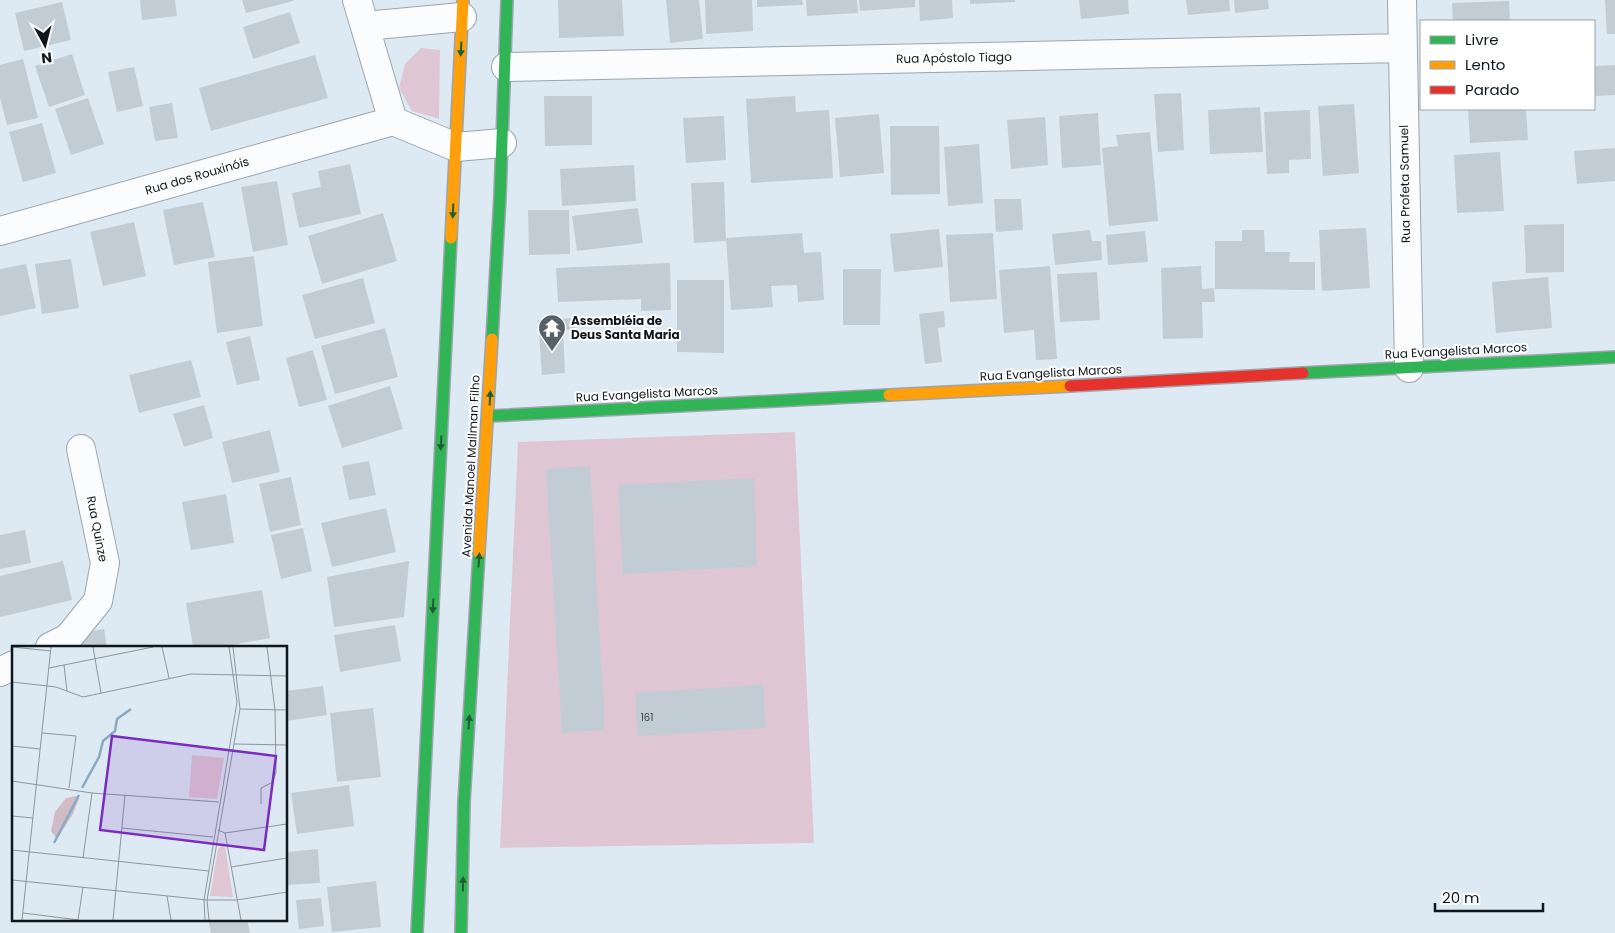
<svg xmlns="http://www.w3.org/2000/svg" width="1615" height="933" font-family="Poppins,sans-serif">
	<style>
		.green { fill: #dec7d3 }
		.building { fill: #c2ccd4 }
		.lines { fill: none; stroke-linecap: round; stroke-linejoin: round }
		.street-casing { stroke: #9ca5ad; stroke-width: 30 }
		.fast-casing { stroke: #9ca5ad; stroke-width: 14 }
		.slow-casing { stroke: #9ca5ad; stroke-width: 14 }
		.jam-casing { stroke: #9ca5ad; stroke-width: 14 }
		.street { stroke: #fafcfd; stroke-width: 28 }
		.fast { stroke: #30b455; stroke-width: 11 }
		.slow { stroke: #ff9f0a; stroke-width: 11 }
		.jam { stroke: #e5322d; stroke-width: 11 }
		.oneway { fill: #1e5e36 }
		.labels { text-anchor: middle; stroke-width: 4; stroke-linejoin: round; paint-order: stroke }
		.number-label { font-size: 10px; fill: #3c444b }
		.street-label { font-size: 12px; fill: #0f171d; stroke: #fff }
		.poi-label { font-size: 12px; font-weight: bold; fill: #0f171d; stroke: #fff; text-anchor: start }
		.inset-river { fill: none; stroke: #89aac2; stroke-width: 2.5 }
		.inset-road { fill: none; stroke: #8b969d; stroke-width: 1 }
		.view { fill: #7b2cbf; fill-opacity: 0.15; stroke: #7b2cbf; stroke-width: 2.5 }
		.inset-edge { fill: none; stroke: #0f171d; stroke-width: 2.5 }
	</style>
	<rect width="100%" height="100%" fill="#ddeaf3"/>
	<path class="green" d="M421,48L440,50L439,119L412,111L399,88L405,64Z
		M795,432L814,843L500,848L518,442Z"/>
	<path class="building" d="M140,0H175L177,16L142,20Z
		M242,0H293V1L246,13Z
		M558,0H622L624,36L559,38Z
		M666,0H699L703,39L670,43Z
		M705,0H752L753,31L706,34Z
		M757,0H802L803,5L757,7Z
		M806,0H857L858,13L807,16Z
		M859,0H915V7L860,11Z
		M919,0H952L953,18L920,21Z
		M970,0H1015V2L970,4Z
		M1079,0H1128L1129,14L1081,19Z
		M1186,0H1229L1230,11L1188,15Z
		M1234,0H1268L1269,9L1235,13Z
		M1605,0H1615V34H1607Z
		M1509,1L1510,21H1453L1452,3Z
		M62,2L71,40L24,51L15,13Z
		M290,12L300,43L253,59L243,27Z
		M72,54L85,95L49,107L35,66Z
		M315,55L328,98L211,131L199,88Z
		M23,59L38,118L7,125L0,98V65Z
		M1615,65V95L1594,96V66Z
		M134,67L143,106L117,112L108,72Z
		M1181,93L1184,150L1158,152L1154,94Z
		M544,96H592V145L545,146Z
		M795,96L796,112L829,110L833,178L751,183L746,99Z
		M88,98L104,144L71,155L55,109Z
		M172,103L178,138L155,141L149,107Z
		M1354,104L1359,173L1323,176L1318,106Z
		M1260,107L1263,152L1210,154L1208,110Z
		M1468,109H1526L1528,140L1470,143Z
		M1310,110L1311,159L1289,160V173L1267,174L1264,112Z
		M1098,113L1101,165L1062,168L1059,116Z
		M879,114L884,173L840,177L835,118Z
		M724,116L726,160L686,163L683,118Z
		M1045,117L1048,165L1011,169L1007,120Z
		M42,123L56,173L23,182L9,132Z
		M890,126H939L940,194L891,195Z
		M1150,132L1158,221L1109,226L1102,148L1118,146L1116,135Z
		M979,144L983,203L948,206L944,147Z
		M1615,148V181L1577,184L1574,151Z
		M1500,152L1504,211L1457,213L1454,155Z
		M350,164L361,214L299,228L292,193L321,187L318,171Z
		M634,165L636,201L562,206L560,169Z
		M277,181L288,245L253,252L241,187Z
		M724,182L726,241L694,243L691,183Z
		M994,199H1021L1023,230L996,232Z
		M203,202L215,257L174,265L163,210Z
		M638,208L643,243L577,251L572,216Z
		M528,210H569L570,254L529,255Z
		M383,213L397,261L322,284L308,236Z
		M134,222L146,276L103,286L90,232Z
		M1564,224V272L1526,273L1524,225Z
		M1366,228L1370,288L1322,291L1319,230Z
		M939,229L943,267L894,272L890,234Z
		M1090,230L1092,241H1101L1102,260L1055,265L1052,234Z
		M1242,230H1264L1265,252H1290L1289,262H1315V290L1215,289V241H1242Z
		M1145,231L1148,262L1108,265L1106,235Z
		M802,233L804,253L821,252L824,300L798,302L797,285L771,286L773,307L731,310L726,238Z
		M993,233L997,299L950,302L946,235Z
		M254,256L263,326L217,333L208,262Z
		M71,259L79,308L42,314L35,264Z
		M670,263L671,310L641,311V299L558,302L556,268Z
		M26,264L36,308L0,316V269Z
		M1050,266L1057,359L1036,360L1034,330L1004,333L999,270Z
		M1201,266L1202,289L1214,288L1215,302H1202L1203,338L1163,339L1161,268Z
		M843,269H881L880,325H843Z
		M1097,272L1100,320L1060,322L1057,274Z
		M1548,277L1552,328L1496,333L1492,282Z
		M363,278L375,323L315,339L302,295Z
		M677,280H724V353L677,352Z
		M944,311L945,327L938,328L942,362L925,364L919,314Z
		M574,318L575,330H563L565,373L542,375L538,320Z
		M385,328L398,377L335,394L321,346Z
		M250,336L260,380L237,385L226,342Z
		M313,350L327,400L299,407L286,358Z
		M191,360L201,397L139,413L129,375Z
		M390,386L403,429L342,448L328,406Z
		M204,405L213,438L184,447L173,414Z
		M270,430L280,472L232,483L222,442Z
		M369,461L376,495L349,500L342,466Z
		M590,466L605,730L562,733L546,469Z
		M291,477L301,525L270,532L259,484Z
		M754,478L757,566L623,574L618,485Z
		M226,494L234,543L191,550L182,502Z
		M386,508L396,552L332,567L321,523Z
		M303,528L312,571L281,579L271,535Z
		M25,530L31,563L0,569V535Z
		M63,561L72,600L0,617V576Z
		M409,561L404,617L334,627L327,577Z
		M262,590L270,638L221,647H193L186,603Z
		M395,625L401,661L340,672L334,635Z
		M104,629L107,647H83L81,633Z
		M763,685L766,728L638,736L635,693Z
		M323,686L327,715L286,721V691Z
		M373,708L381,777L337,782L330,713Z
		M349,785L354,826L297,834L291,793Z
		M318,849L320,883L286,885V852Z
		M376,881L381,927L332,932L327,887Z
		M321,898L324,926L299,929L296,900Z
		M208,919H247L250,933H211Z"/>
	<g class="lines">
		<g class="street-casing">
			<path id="street" d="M357,0L393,121L456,147L502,143
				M1402,0L1409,368
				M365,26L462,17
				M506,67L1403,48
				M0,231L393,121
				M50,647L68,638L98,601L105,563L81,449
				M0,672L14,665"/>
		</g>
		<g class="fast-casing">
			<path id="fast" d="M492,339L500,196L507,0
				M1303,373L1615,357
				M489,416L889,395
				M417,933L451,238
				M461,933L464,802L479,553"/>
		</g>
		<g class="slow-casing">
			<path id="slow" d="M451,238L463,0
				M889,395L1070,386
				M479,553L492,339"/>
		</g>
		<g class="jam-casing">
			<path id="jam" d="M1070,386L1303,373"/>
		</g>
		<use href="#street" class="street"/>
		<use href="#fast" class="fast"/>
		<use href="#slow" class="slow"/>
		<use href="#jam" class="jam"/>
	</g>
	<defs><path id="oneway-solid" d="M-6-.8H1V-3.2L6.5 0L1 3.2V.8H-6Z" transform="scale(1.25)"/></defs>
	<g class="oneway">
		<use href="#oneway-solid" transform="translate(461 49) rotate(93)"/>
		<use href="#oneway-solid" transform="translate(453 211) rotate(93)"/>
		<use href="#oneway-solid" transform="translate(490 398) rotate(-87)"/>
		<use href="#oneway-solid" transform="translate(441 443) rotate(93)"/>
		<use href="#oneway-solid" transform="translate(479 560) rotate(-86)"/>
		<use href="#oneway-solid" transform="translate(433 606) rotate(93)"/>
		<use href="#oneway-solid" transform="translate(469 722) rotate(-86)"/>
		<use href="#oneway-solid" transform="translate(463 884) rotate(-89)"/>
	</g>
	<defs>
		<g id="temple-pin" transform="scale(1.4375)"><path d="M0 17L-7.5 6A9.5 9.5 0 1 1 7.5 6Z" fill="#576168" stroke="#fff"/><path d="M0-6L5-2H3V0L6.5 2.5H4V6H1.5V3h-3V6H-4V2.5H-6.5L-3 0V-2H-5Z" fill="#fff"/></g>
	</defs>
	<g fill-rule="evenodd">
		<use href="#temple-pin" x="552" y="328"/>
	</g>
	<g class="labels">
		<g class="number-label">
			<text x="647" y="721">161</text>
		</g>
		<g class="street-label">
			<text transform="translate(954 58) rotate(-1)" y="4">Rua Apóstolo Tiago</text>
			<text transform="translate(197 176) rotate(-16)" y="4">Rua dos Rouxinóis</text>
			<text transform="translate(1405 184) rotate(-91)" y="4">Rua Profeta Samuel</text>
			<text transform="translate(1456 351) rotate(-3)" y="4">Rua Evangelista Marcos</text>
			<text transform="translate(1051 373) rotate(-3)" y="4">Rua Evangelista Marcos</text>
			<text transform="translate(647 394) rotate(-3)" y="4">Rua Evangelista Marcos</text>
			<text transform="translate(471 466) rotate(-87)" y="4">Avenida Manoel Mallman Filho</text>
			<text transform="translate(97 529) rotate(79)" y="4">Rua Quinze</text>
		</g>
		<g class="poi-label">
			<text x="571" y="325">Assembléia de<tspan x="571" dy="14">Deus Santa Maria</tspan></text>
		</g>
	</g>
	<g transform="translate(12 646)">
		<rect width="275" height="275" fill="#ddeaf3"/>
		<path d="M180,109L212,112L205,153L177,151ZM210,199L213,200L221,251L198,250L206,203Z" fill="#dec7d3"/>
		<path d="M64,150L67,152L61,168L45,193L39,185L43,166L54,152Z" fill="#d1bbc6"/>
		<path class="inset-river" d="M70,142L87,111L91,95L103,85L105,73L119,63M42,197L67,149"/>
		<path class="inset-road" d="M0,1L39,5M81,1L89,47M150,1L157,32M52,19L55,45M37,22L141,1M0,36L44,41L71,51L179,28L275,30M228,63L275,64M30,87L64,90L57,142M222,98L275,99M0,100L28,103M0,135L80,147L207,156M249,158V142L261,136L264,126L263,64L255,1M0,170L21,172M110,182L201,191M206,184L213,187L229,274M213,187L275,178M0,204L197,225M71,212L80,147M219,221L275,212M0,234L195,254H225L275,246M155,250L159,274M11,267L67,274M10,274L39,1M66,274L71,241M101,274L113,149M193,274L192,254L225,56L217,1M197,274L195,254L228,63L221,1"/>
		<path class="view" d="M100,90L264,110L252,204L88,184Z"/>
		<rect width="275" height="275" class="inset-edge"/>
	</g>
	<rect x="1420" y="20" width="175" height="90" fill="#ffffff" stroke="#9fa2a5"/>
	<rect x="1430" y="36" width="25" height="8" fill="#30b455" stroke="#9fa2a5"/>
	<text x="1465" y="45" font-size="15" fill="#0f171d">Livre</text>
	<rect x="1430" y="61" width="25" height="8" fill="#ff9f0a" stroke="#9fa2a5"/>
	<text x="1465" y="70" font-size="15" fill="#0f171d">Lento</text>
	<rect x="1430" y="86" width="25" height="8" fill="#e5322d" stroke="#9fa2a5"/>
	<text x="1465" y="95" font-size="15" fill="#0f171d">Parado</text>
	<g transform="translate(45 45) rotate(173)" stroke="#ffffff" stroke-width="4" paint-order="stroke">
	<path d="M0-4L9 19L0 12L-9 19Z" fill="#0f171d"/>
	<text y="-8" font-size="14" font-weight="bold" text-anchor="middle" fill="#0f171d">N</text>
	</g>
	<path d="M1435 903v8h108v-8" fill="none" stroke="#0f171d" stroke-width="2.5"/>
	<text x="1442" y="903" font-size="15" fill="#0f171d" stroke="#ffffff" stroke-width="4" paint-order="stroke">20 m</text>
</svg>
